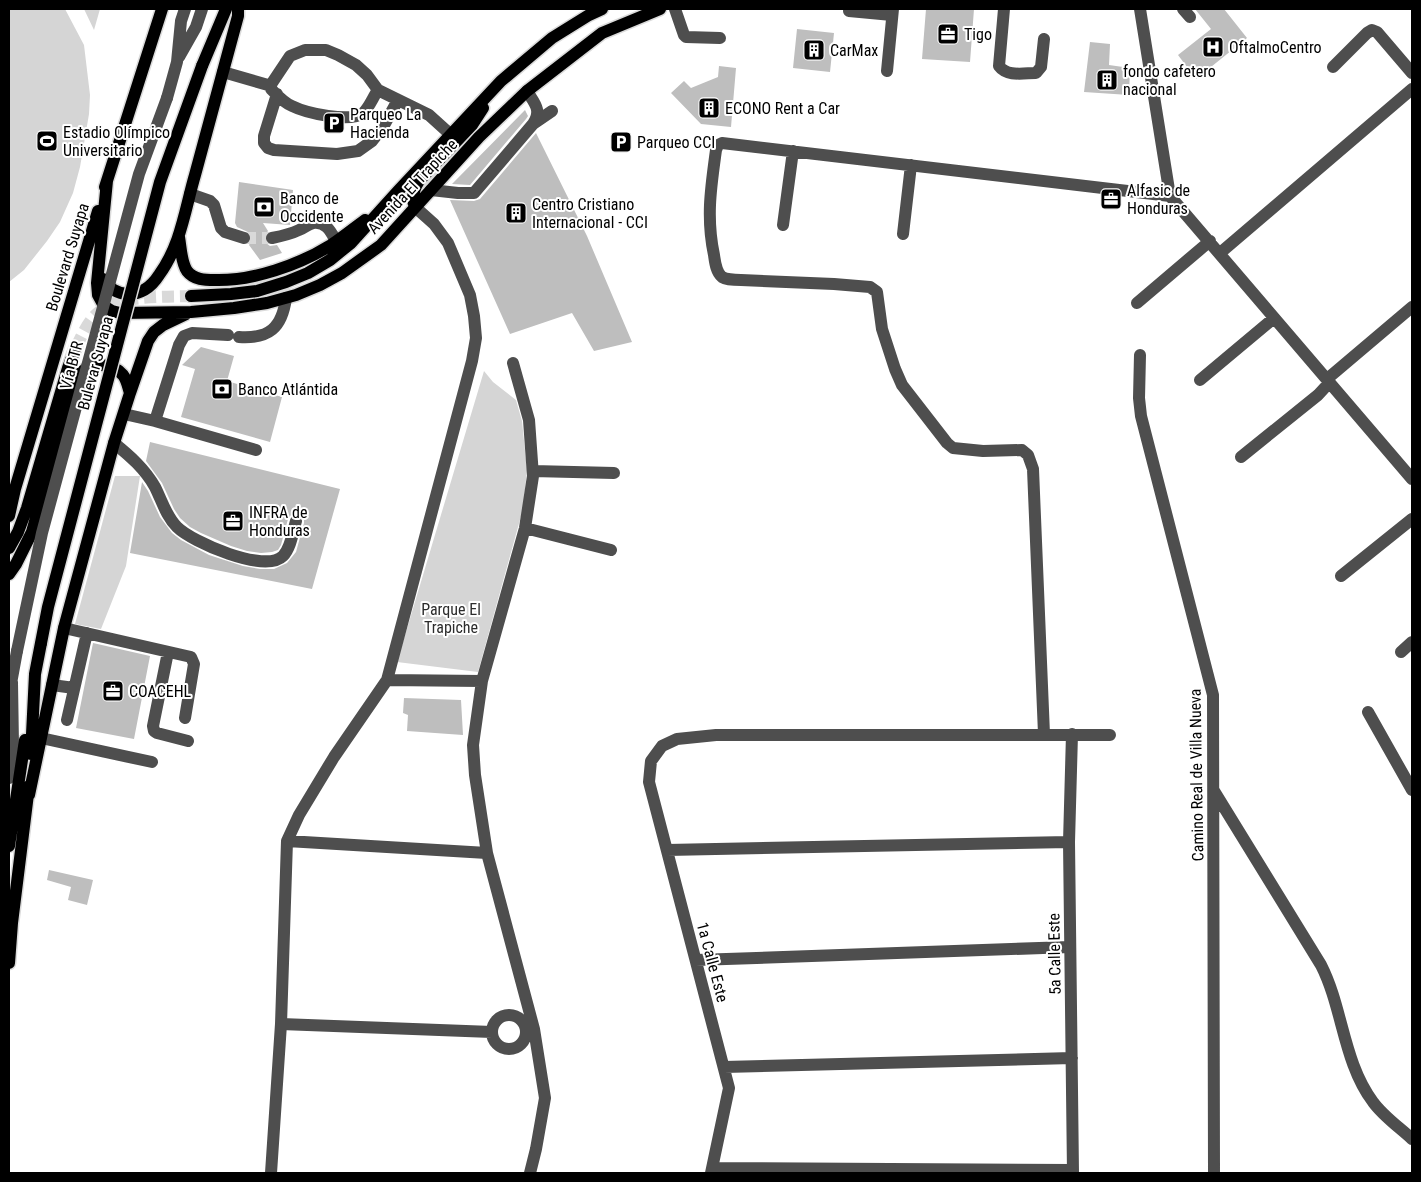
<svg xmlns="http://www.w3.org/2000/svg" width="1421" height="1182" font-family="'Roboto Condensed',sans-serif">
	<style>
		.green { fill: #d5d5d5 }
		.building { fill: #bebebe }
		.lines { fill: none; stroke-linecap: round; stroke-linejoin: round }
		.minor-tunnel { stroke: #d9d9d9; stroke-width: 12; stroke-dasharray: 12 6; stroke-linecap: butt }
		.major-tunnel { stroke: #d9d9d9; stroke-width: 12; stroke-dasharray: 12 6; stroke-linecap: butt }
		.major-casing { stroke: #dbdbdb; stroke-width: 15 }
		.minor { stroke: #4e4e4e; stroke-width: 12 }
		.major { stroke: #000; stroke-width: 12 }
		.major-bridge-casing { stroke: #dbdbdb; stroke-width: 15; stroke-linecap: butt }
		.minor-bridge { stroke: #4e4e4e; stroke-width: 12 }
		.major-bridge { stroke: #000; stroke-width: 12 }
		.labels { text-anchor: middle; stroke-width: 4; stroke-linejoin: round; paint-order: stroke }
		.poi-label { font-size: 16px; fill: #000; stroke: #fff; text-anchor: start }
		.street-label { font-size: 16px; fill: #000; stroke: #fff }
		.park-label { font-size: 16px; fill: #2c2c2c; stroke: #fff }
	</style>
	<rect width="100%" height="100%" fill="#fff"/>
	<path class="green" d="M9,9H65L84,45L90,95L89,114L80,167L73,193L60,222L47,241L24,270L9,282Z
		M84,9H100L94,30Z
		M484,371L493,382L516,400L522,421L527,470L523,509L478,672L397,662Z
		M115,476H140L126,566L101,629L75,624Z"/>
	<path class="building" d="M926,9H974L970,62L922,59Z
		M1195,9H1224L1247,38L1196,79L1178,55L1211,29Z
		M797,29L834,33L830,72L793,68Z
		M1090,42L1110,44L1109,65L1130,68L1129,95L1084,92Z
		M719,66L736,68L731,127L701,124L671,93L684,81L691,88L718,77Z
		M525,110L528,116L526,119L470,185L452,184Z
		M536,133L587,236L632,342L594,351L572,313L510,334L450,200L474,201L480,199Z
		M239,182L293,190L290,225L263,223L268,231L264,236L266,243L270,246L277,245L282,253L260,260L249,245L252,240L250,233L237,227L235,223Z
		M201,347L234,356L227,381L282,397L270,442L181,417L195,369L182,365Z
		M150,442L340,489L312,589L130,553L142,482L148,491L160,517L172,533L181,540L209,555L243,566L260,569H274L287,563L296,552L304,523V518L301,515L298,513L291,515L288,519L281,545L278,550L272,552L261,553L247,551L231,546L201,533L190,527L180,518L174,509L162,483L146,461Z
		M93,643L150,656L134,739L76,728Z
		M404,698L461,700L463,735L407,731L408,715L403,713Z
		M49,870L93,880L87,905L68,900L71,887L47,880Z"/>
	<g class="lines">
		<path class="minor-tunnel" d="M244,238H272"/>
		<path class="major-tunnel" d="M76,347C83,334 88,320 100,311C122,295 164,297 191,296"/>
		<g class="major-casing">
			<path id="major" d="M202,66L226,9
				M107,181L97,283L98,295L104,306L112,311L120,313L191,312L234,308L267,303L296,295L320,285L342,273L381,245L479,137L527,91L602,33L660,9
				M105,187L162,9
				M415,207C411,198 413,190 419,181L472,125L483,108
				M179,237C181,248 181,262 187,271C194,280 205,280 215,280C253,281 299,265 331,245C343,237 354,228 365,220
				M103,279C108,288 118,294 128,294C142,294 152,286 159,275C181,245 185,209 195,175C209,122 224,69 238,16V9
				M191,296L231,294L257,291L286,282L308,273L330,260L351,243L398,191L501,81L552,38L589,15L602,9
				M9,516L15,489L98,211
				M9,548L18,532L27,508L68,368L76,347
				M9,574L16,564L32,532L73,387C74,383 76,379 78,376C89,362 111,361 123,375C127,380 128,387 130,393
				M31,754L35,674L41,643
				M29,795L64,628L114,443L130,393L148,341L154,332L163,325L186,314
				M9,846L25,740
				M9,963L12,923L29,786"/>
		</g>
		<path class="minor" d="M675,9L684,35L686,37L720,38
			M1004,9L999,66C1007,77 1024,73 1036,73L1041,67L1044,39
			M1140,9L1170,196L1412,479
			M1183,9L1190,17
			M849,11L892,15
			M179,57L196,27L202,9
			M1333,67L1367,33L1372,30L1377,32L1412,73
			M887,71L893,9
			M223,72L268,85L272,83L290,56L305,50H326L338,55L356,65L367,75L378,90L429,115L450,134
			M271,89C277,95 284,103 292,106C306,113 350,123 363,113C369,108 373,97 378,90
			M277,94L264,136V143L268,148L274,150L337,154L358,151L372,141L383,127L398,100
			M167,98L177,62L181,21L185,9
			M533,124L552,111
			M431,190L458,193H474L533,124C542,110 535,104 527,91
			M190,194L210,201L214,205L221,228L225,232L244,238
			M783,225L793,151
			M903,234L911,165
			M272,238C282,236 291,234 299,230C304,228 308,224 313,223C326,221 331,232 336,241
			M1220,253L1412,89
			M1137,303L1210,241
			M239,337C269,339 282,328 286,298
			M1140,355L1139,398L1141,416L1213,695L1214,1173
			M513,363L529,420L533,476L525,528L482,681L473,745L475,775L487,853L534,1029L545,1098L536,1149L530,1173
			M1327,379L1412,307
			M1200,380L1274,318
			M124,414L155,421L179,345L184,336L192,333L228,335
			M155,421L256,450
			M114,443C130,456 145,469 155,487C162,501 166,516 177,527C192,542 265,574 283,556C291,548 293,531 296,521
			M1241,457L1318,395L1330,382
			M533,471L614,473
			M525,528L611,550
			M1341,576L1412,519
			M64,628L191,657L194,664L185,718
			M168,652L153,726L154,731L157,733L188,741
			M1401,652L1412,642
			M387,680L482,681
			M52,685L74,688
			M10,689L17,651
			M1368,712L1412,790
			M67,720L87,633
			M1044,734L1033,469L1028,455L1022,450L983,451L953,448L947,443L902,385L895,369L882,329L877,292L870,287L834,284L741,280C735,280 727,280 722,277C716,272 715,262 714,255C706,217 711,187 716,150L718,145L722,143L1170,196
			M1072,734L1069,842L1073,1173
			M41,738L152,762
			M9,778L13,745L12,682
			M1214,791L1321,965C1343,1008 1343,1062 1373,1102C1383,1116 1399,1127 1412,1139
			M287,841L487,853
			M667,850L1069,842
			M696,960L1070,947
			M492 1032a17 17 0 1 1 34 0a17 17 0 1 1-34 0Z
			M281,1024L492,1032
			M724,1067L1072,1058
			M712,1168L1073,1170
			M271,1173L281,1024L287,841L299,815L334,757L387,680L472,361L476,338L474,316L470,295L448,243L434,224L415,207
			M711,1173L729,1088L649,782L651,761L662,746L677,739L716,735H1110"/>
		<use href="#major" class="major"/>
		<g class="major-bridge-casing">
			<path id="major-bridge" d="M41,643L48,607L160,182L202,66"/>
		</g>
		<path class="minor-bridge" d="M17,651L42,533L139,174L167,98"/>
		<use href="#major-bridge" class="major-bridge"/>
	</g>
	<defs>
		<g id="office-square" transform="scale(1.125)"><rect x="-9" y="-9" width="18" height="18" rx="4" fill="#000" stroke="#fff"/><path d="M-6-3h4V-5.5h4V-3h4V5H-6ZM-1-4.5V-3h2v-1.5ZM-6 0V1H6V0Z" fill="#fff"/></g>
		<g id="hospital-square" transform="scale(1.125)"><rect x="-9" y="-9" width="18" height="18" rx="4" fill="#000" stroke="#fff"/><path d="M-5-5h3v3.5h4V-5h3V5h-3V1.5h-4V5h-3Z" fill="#fff"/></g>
		<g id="building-square" transform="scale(1.125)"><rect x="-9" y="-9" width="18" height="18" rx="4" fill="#000" stroke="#fff"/><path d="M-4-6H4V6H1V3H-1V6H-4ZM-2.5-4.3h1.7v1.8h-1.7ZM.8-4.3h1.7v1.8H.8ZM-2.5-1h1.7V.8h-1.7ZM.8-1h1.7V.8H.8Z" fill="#fff"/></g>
		<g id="parking-square" transform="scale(1.125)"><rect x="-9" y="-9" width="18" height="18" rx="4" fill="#000" stroke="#fff"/><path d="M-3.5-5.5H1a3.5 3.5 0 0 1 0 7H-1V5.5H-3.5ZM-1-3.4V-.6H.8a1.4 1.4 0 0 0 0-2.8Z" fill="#fff"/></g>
		<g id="stadium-square" transform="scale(1.125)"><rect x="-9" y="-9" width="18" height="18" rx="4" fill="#000" stroke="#fff"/><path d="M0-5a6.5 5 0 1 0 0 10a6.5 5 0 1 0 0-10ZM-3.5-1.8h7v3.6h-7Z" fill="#fff"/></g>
		<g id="bank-square" transform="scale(1.125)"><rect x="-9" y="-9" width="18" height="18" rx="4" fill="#000" stroke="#fff"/><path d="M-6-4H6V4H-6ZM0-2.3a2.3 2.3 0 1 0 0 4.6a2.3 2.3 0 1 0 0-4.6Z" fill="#fff"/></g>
	</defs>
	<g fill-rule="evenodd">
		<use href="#office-square" x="948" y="34"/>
		<use href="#hospital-square" x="1213" y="47"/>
		<use href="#building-square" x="814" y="50"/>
		<use href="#building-square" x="1107" y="80"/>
		<use href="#building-square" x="709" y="108"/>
		<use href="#parking-square" x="334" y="123"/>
		<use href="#stadium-square" x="47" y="141"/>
		<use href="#parking-square" x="621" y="142"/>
		<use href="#office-square" x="1111" y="199"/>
		<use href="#bank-square" x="264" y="207"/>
		<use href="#building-square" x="516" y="213"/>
		<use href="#bank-square" x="222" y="389"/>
		<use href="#office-square" x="233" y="521"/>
		<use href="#office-square" x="113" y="691"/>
	</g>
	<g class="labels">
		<g class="poi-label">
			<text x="964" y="40">Tigo</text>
			<text x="1229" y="53">OftalmoCentro</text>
			<text x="830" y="56">CarMax</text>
			<text x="1123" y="77">fondo cafetero<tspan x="1123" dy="18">nacional</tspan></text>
			<text x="725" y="114">ECONO Rent a Car</text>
			<text x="350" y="120">Parqueo La<tspan x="350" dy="18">Hacienda</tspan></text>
			<text x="63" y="138">Estadio Olímpico<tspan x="63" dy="18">Universitario</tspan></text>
			<text x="637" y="148">Parqueo CCI</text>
			<text x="1127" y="196">Alfasic de<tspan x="1127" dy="18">Honduras</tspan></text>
			<text x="280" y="204">Banco de<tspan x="280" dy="18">Occidente</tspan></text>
			<text x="532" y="210">Centro Cristiano<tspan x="532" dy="18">Internacional - CCI</tspan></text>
			<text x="238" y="395">Banco Atlántida</text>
			<text x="249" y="518">INFRA de<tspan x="249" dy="18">Honduras</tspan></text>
			<text x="129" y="697">COACEHL</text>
		</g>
		<g class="street-label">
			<text transform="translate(412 186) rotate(-47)" y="6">Avenida El Trapiche</text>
			<text transform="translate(67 257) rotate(-73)" y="6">Boulevard Suyapa</text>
			<text transform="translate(95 363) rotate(-75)" y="6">Bulevar Suyapa</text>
			<text transform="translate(71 365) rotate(-75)" y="6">Vía BTR</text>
			<text transform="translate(1196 775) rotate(-91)" y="6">Camino Real de Villa Nueva</text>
			<text transform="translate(1054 954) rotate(-91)" y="6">5a Calle Este</text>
			<text transform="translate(713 962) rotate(75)" y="6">1a Calle Este</text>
		</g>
		<g class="park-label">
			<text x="451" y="615">Parque El<tspan x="451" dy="18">Trapiche</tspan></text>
		</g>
	</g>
	<rect width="1421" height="1182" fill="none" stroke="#000000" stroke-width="20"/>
</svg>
